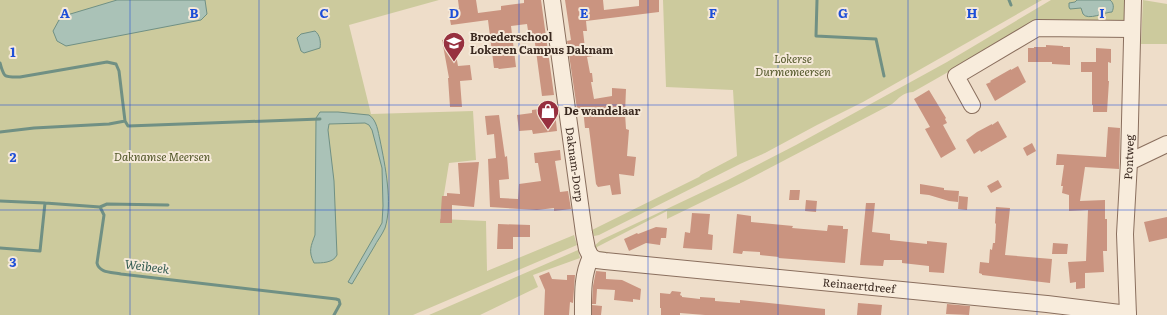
<svg xmlns="http://www.w3.org/2000/svg" width="1167" height="315" font-family="Literata,serif">
	<style>
		.green { fill: #ccca9d }
		.water { fill: #aac2b7; stroke: #709084 }
		.lines { fill: none; stroke-linecap: round; stroke-linejoin: round }
		.stream { stroke: #709084; stroke-width: 3 }
		.building { fill: #ca9480 }
		.minor-casing { stroke: #8a6f5e; stroke-width: 18 }
		.minor { stroke: #f8ecdc; stroke-width: 16 }
		.grid { fill: none; stroke: #1d4ed8; stroke-width: 1; stroke-opacity: 0.55 }
		.labels { text-anchor: middle; stroke-width: 4; stroke-linejoin: round; paint-order: stroke }
		.poi-label { font-size: 11px; font-weight: bold; fill: #3b2a21; stroke: #f5e9d9; text-anchor: start }
		.park-label { font-size: 11px; font-style: italic; fill: #515628; stroke: #f5e9d9 }
		.street-label { font-size: 11px; fill: #3b2a21; stroke: #f5e9d9 }
		.water-label { font-size: 12px; font-style: italic; fill: #315a51; stroke: #f5e9d9 }
		.grid-label { font-size: 13px; text-anchor: middle; font-weight: bold; fill: #1d4ed8; stroke: #f5e9d9; stroke-width: 4; stroke-linejoin: round; paint-order: stroke }
	</style>
	<rect width="100%" height="100%" fill="#eeddc9"/>
	<path class="green" d="M0,0H439L349,25L371,114L473,111L476,160L449,163L440,219L486,221L487,271L574,235L577,245L413,315H0Z
		M663,0H1042L863,102L817,125L765,153L740,164L599,235L594,236L592,230L699,177L701,175L737,156L733,90L666,87Z
		M1051,0H1128V22H1036L913,92C901,93 900,98 892,104L743,182L667,219V211L597,247V251L608,252V255L597,254L593,247L601,240L728,180L796,145L947,62Z
		M1143,0L1167,4V44H1141Z
		M578,250L580,258L533,275L538,287L480,315H429Z"/>
	<path class="water" d="M117,0H205L207,14L201,20L66,46L57,41L53,31L59,20L67,15Z
		M1077,0H1110C1114,3 1114,8 1112,12C1105,12 1088,21 1083,14C1082,12 1082,10 1081,8L1070,9L1069,7V3L1075,2Z
		M315,31C320,35 321,42 320,48L304,53L301,51L297,38L301,34Z
		M320,112H338L369,115C377,120 378,132 380,140C385,165 393,203 385,228C382,235 377,241 374,247C367,259 359,272 352,284L348,282L382,223L383,206L382,168L372,130L369,125L365,123L329,124L328,130L334,181L337,255C333,263 322,263 314,263C308,251 311,246 315,235L316,118Z"/>
	<g class="lines">
		<path class="stream" d="M817,0L816,36L876,39L884,76
			M1009,0L1011,5
			M0,63C4,78 4,77 20,77L107,62L116,64L119,71L125,121L128,126L320,119
			M0,132L34,128L109,124L125,121
			M0,201L45,203L100,207L104,215L97,263C99,273 112,272 121,274L336,299L339,300L340,304L334,315
			M100,207L107,204L168,205
			M0,248L40,251L45,203"/>
	</g>
	<path class="building" d="M458,0H476L478,13L501,10V6L524,3V0H541L554,95L542,96L534,36L529,37L527,24L511,26L516,67L499,69L498,68H494L488,20L451,25L448,9L459,8Z
		M565,0H603L604,10L639,6V0H659V12L586,21L587,31H583L585,48L604,46L605,54L587,57L590,73H592L593,82H591L594,99L612,96V88L626,89L625,113L626,129L629,130L627,156L636,157L634,176L619,174L621,194L612,195L610,185L598,187L596,184L589,128H585L583,109H577L567,41L571,40Z
		M453,38L458,66L470,65L472,80L460,81L462,107H450L448,78H449L442,40Z
		M1046,45L1063,46V47H1070V65L1052,64V62H1028V48H1034V47H1046Z
		M1096,48L1111,49V63L1108,62V81H1109L1107,112H1093V105H1092V72H1081V62H1096Z
		M1018,66L1026,82L995,101L986,84L991,82L990,81L1011,69V70Z
		M929,90L946,118L945,119L947,123L943,125L956,149L941,158L925,129L930,127L914,99Z
		M540,109V113L555,111L557,131L533,134L532,130L519,131L517,115L532,113V110Z
		M499,115L505,157L507,156L509,179L499,180L500,198L518,199L519,184L541,181L538,163H535L534,153L560,150L561,160L555,161L560,192L568,191L571,209L554,211V208L537,210L490,207L488,159L496,158L494,134L487,135L485,116Z
		M998,121L1007,137L981,152L980,150L974,154L966,140L977,132L992,124V125Z
		M1108,127L1120,128L1119,169L1085,167L1080,201L1105,200V219H1107V251H1103L1104,272L1085,273V288L1076,289V282L1070,283L1068,262L1086,261L1088,210L1069,211V195L1062,193L1063,186H1061L1064,165H1056L1057,154L1106,157Z
		M1032,143L1036,151L1027,156L1023,148Z
		M479,162L474,207L452,205V223H440L442,196H447V193L460,194L458,163Z
		M998,180L1002,187L991,193L987,186Z
		M920,184L944,188V190L959,191L958,202L949,201L929,195L920,194Z
		M790,190H800L799,200H789Z
		M959,196L968,197L967,210L958,209Z
		M806,200L817,201L816,212L805,211Z
		M866,203H875L872,232L890,234V240L927,244V241L947,243L944,273L929,272V266L902,263V260H884L883,266L860,265Z
		M996,207L1010,208L1005,255L1052,259L1050,283L982,275V274L979,273L980,262L989,263L990,249L992,250L993,243H995L996,224L995,223Z
		M692,213L710,214L708,234L713,235L712,250L683,248L685,232L690,233Z
		M737,214L751,216V222L793,226L792,228L827,231L828,225L843,226V229H848L845,263L778,258L779,257L760,255V252L743,251L742,254L733,253Z
		M1167,217V238L1149,242L1144,222Z
		M498,224L530,225V237H513V249H497Z
		M656,227L667,228L666,238H661L660,245L646,243L629,251L624,239L637,233L638,234Z
		M1053,243L1068,244L1067,254H1052Z
		M596,271L606,272V279L622,280L641,289L640,300L633,299V302L614,300L615,290L597,289L596,304H592L593,286Z
		M549,272L552,279L567,280V275H575L573,303L570,302L569,315H544L545,290L539,276Z
		M672,291L681,292L680,295L682,296V297L700,299V297L715,298V301L740,303V300L825,309V315H705L680,313V315H661V308H660V293L670,294Z
		M858,303L882,305L881,315H857Z
		M947,304L970,306L969,315L946,314Z
		M592,305L602,306L601,315H592Z"/>
	<g class="lines">
		<g class="minor-casing">
			<g id="minor">
				<path id="s1" d="M552,0L584,233L587,249L591,257"/>
				<path d="M972,105L956,76L1037,28L1132,29"/>
				<path d="M1129,162L1167,144"/>
				<path id="s2" d="M591,257L597,260L605,261L1047,304L1128,314"/>
				<path d="M583,315C583,295 582,275 591,257"/>
				<path id="s3" d="M1128,315L1125,234L1129,162L1133,0"/>
			</g>
		</g>
		<use href="#minor" class="minor"/>
	</g>
	<path class="grid" d="M130,0V315M259,0V315M389,0V315M519,0V315M648,0V315M778,0V315M908,0V315M1037,0V315M0,105H1167M0,210H1167"/>
	<defs>
		<g id="school-pin" transform="scale(1.15)"><path d="M0 17L-7.5 6A9.5 9.5 0 1 1 7.5 6Z" fill="#97303f" stroke="#f5e9d9"/><path d="M0-5L7-2L0 1L-7-2ZM-4 1L0 2.5L4 1V4Q0 6-4 4Z" fill="#fff"/></g>
		<g id="shop-pin" transform="scale(1.15)"><path d="M0 17L-7.5 6A9.5 9.5 0 1 1 7.5 6Z" fill="#97303f" stroke="#f5e9d9"/><path d="M-5-2.5h2.3a2.7 3.5 0 0 1 5.4 0H5L5.5 6h-11ZM-1.5-2.5h3a1.5 2.3 0 0 0-3 0Z" fill="#fff"/></g>
	</defs>
	<g fill-rule="evenodd">
		<use href="#school-pin" x="454" y="43"/>
		<use href="#shop-pin" x="548" y="111"/>
	</g>
	<g class="labels">
		<g class="poi-label">
			<text x="470" y="41">Broederschool<tspan x="470" dy="13">Lokeren Campus Daknam</tspan></text>
			<text x="564" y="115">De wandelaar</text>
		</g>
		<g class="park-label">
			<text x="793" y="63">Lokerse<tspan x="793" dy="13">Durmemeersen</tspan></text>
			<text x="162" y="161">Daknamse Meersen</text>
		</g>
		<g class="street-label">
			<text dy="4" stroke="none"><textPath href="#s3" startOffset="158">Pontweg</textPath></text>
			<text dy="4" stroke="none"><textPath href="#s1" startOffset="166">Daknam-Dorp</textPath></text>
			<text dy="4" stroke="none"><textPath href="#s2" startOffset="270">Reinaertdreef</textPath></text>
		</g>
		<g class="water-label">
			<text transform="translate(147 267) rotate(7)" y="4">Weibeek</text>
		</g>
	</g>
	<g class="grid-label">
		<text x="65" y="18">A</text>
		<text x="194" y="18">B</text>
		<text x="324" y="18">C</text>
		<text x="454" y="18">D</text>
		<text x="584" y="18">E</text>
		<text x="713" y="18">F</text>
		<text x="843" y="18">G</text>
		<text x="972" y="18">H</text>
		<text x="1102" y="18">I</text>
		<text x="13" y="57">1</text>
		<text x="13" y="162">2</text>
		<text x="13" y="267">3</text>
	</g>
</svg>
